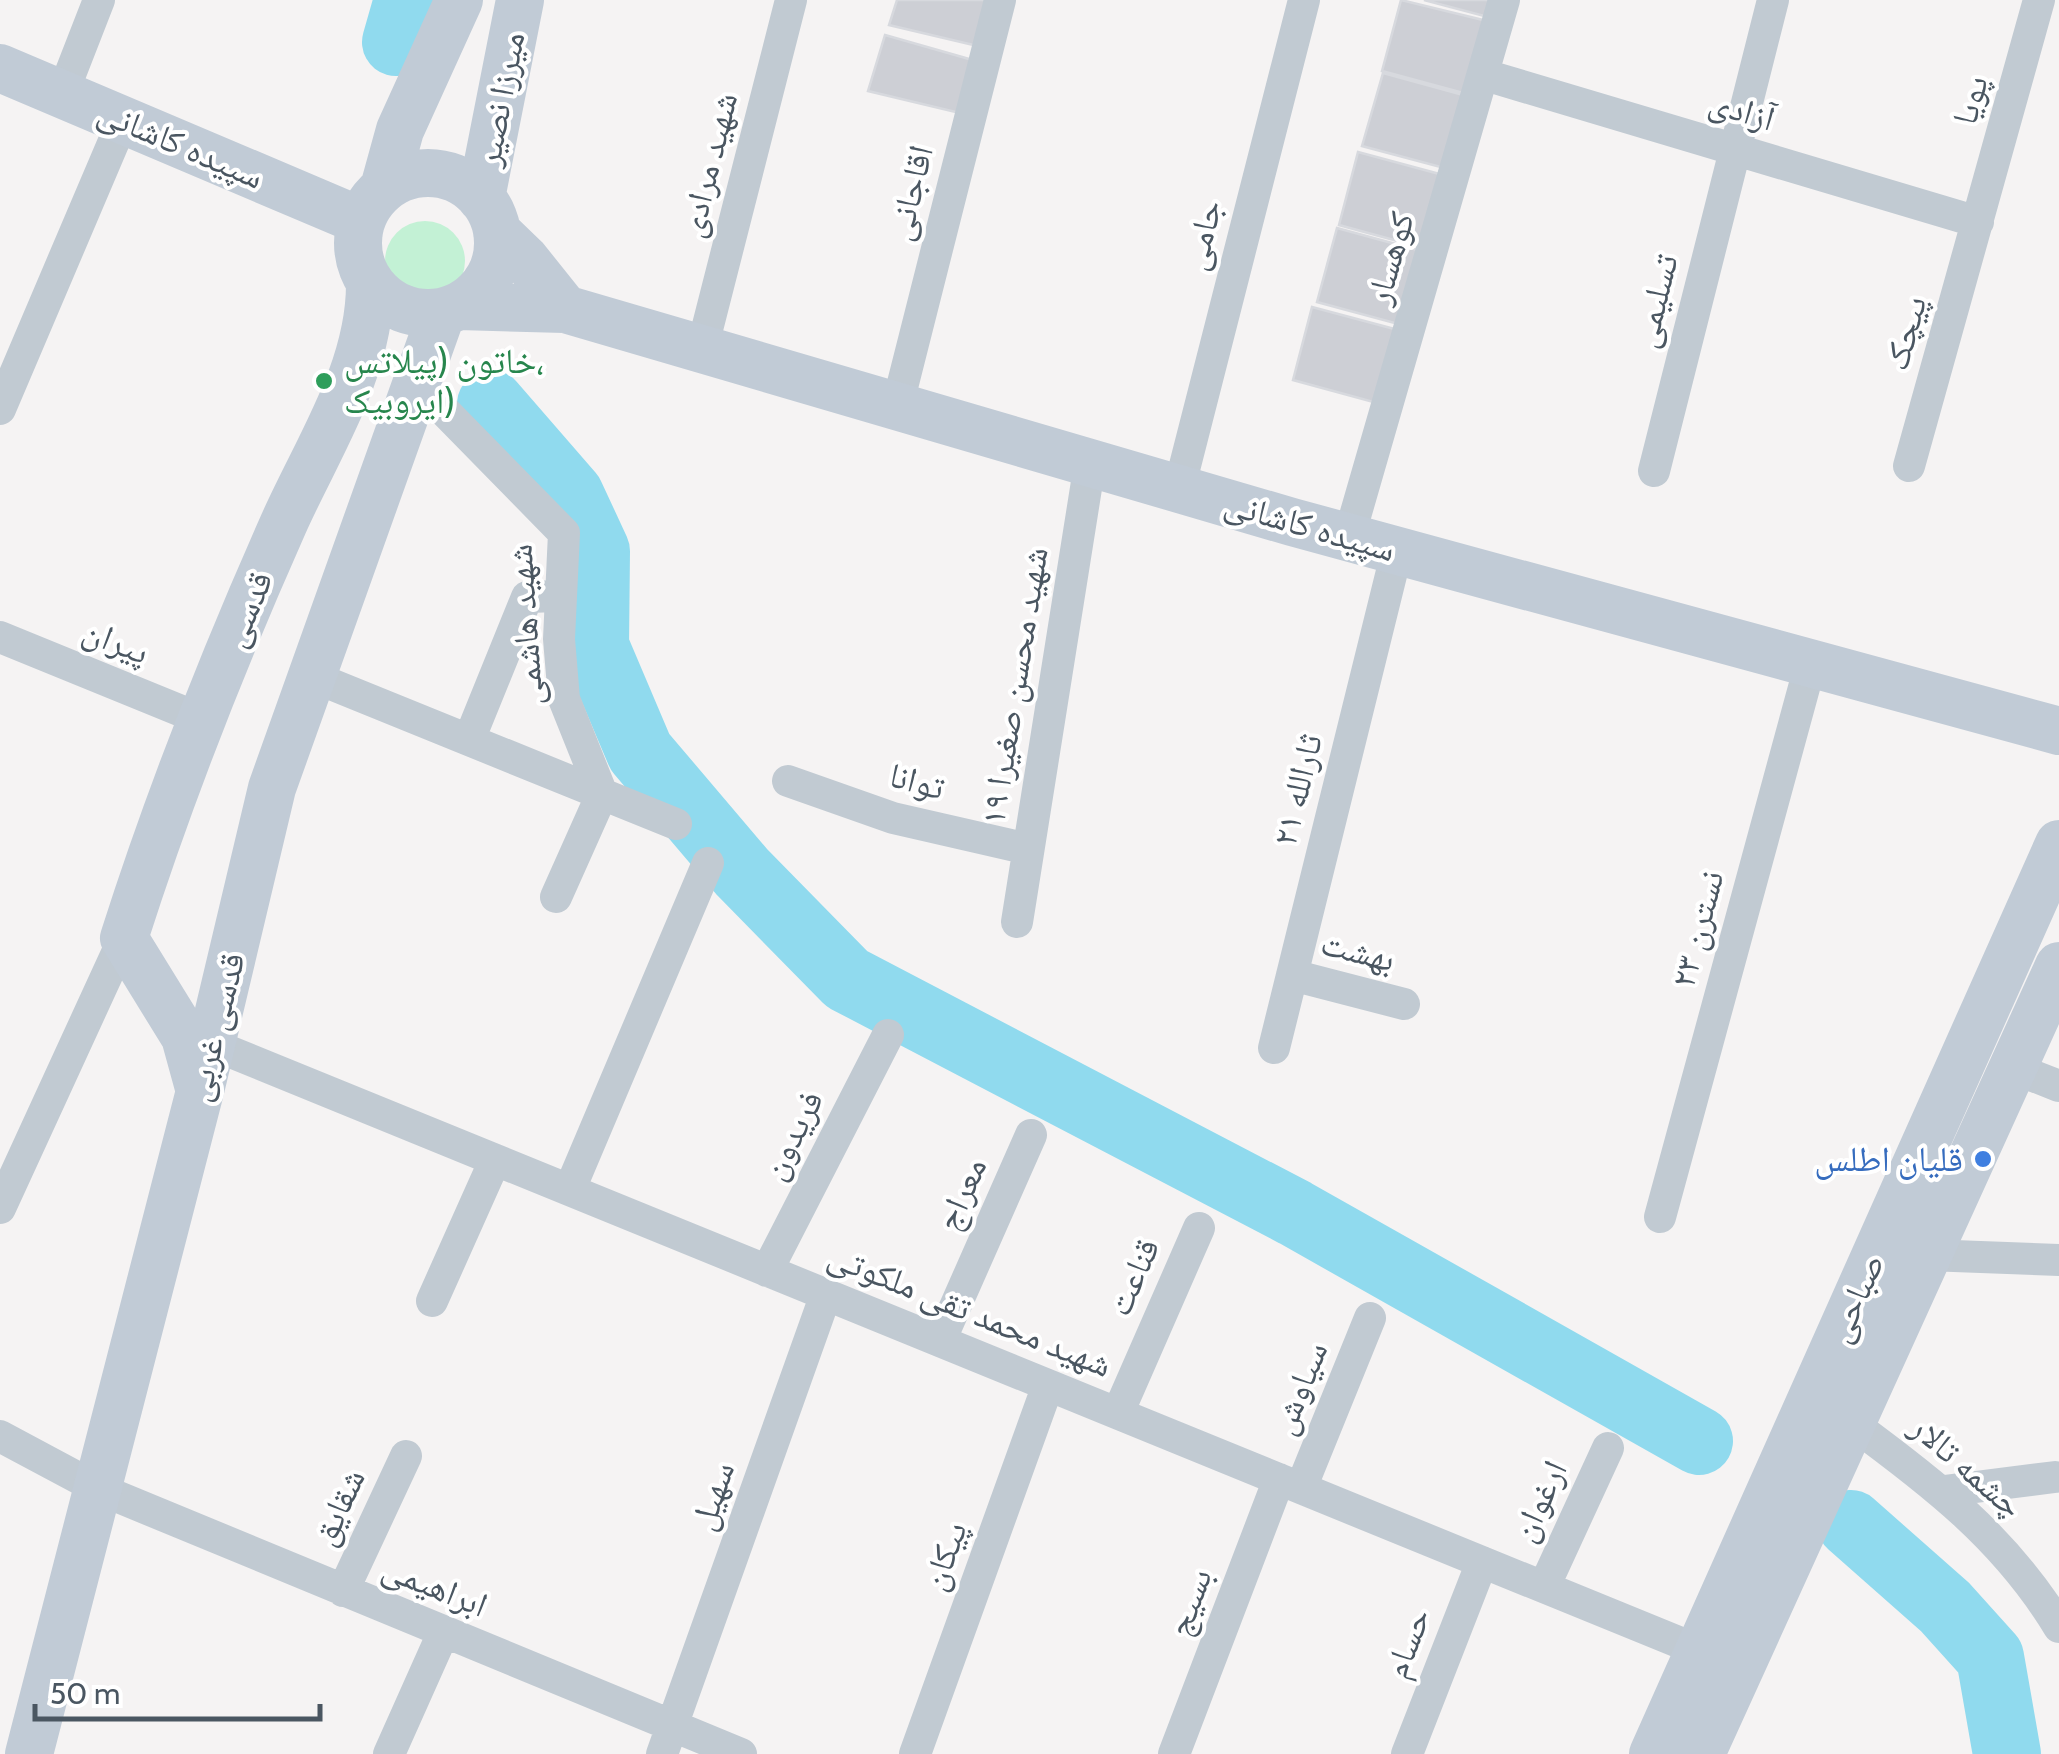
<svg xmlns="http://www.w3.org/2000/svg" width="2059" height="1754" font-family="Cabin,'Noto Naskh Arabic',sans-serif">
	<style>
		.green { fill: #c3f1d5 }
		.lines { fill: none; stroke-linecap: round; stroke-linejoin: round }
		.river { stroke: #90daee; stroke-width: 68 }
		.building { fill: #cdcfd5; stroke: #d7d9de; stroke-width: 2.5 }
		.street { stroke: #c1cad2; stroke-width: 32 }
		.secondary { stroke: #c1cbd6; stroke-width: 48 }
		.leisure-dot { fill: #2e9e5b; stroke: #fff; stroke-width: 4 }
		.shop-dot { fill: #3f7fe0; stroke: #fff; stroke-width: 4 }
		.labels { text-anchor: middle; stroke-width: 8; stroke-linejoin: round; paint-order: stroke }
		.street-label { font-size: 35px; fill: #4a5661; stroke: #fff }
		.leisure-label { font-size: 35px; fill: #27864d; stroke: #fff; text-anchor: start }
		.shop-label { font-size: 35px; fill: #366cbe; stroke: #fff; text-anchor: end }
	</style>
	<rect width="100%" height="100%" fill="#f5f3f3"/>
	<path class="green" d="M385 261a40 40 0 1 1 80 0a40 40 0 1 1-80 0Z"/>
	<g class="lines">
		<path class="river" d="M396,42L408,0
			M491,404L570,495L596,551L595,646L640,752L742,872L847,979L1295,1213L1699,1441
			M1851,1524L1945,1607L1990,1657L2007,1754"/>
	</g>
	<path class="building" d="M897,0H997L986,48L889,25Z
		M1401,0L1487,21L1467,94L1382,71Z
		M1424,0H1492L1488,17Z
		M885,35L976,61L964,114L868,91Z
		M1383,73L1467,96L1448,169L1362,146Z
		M1358,152L1443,175L1423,248L1339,225Z
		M1337,228L1421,251L1402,325L1317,302Z
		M1312,307L1398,330L1377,403L1293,380Z"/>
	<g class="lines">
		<path class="street" d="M1485,75L1978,222
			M62,95L99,0
			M702,349L791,0
			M416,382L564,533L559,639L564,699L602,794L556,897
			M897,407L1000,0
			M0,409L123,120
			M1909,466L2039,0
			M1654,471L1773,0
			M1179,489L1304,0
			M1349,537L1504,0
			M0,637L201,719
			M311,676L676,824
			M469,740L527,597L560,596
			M788,781L893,818L1028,849
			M1017,922L1090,463
			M1292,975L1404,1004
			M211,1044L1698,1650
			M1274,1048L1397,551
			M2013,1068L2059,1086
			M570,1189L708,863
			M0,1208L124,938
			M1660,1217L1811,662
			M1927,1255L2059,1260
			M767,1271L888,1035
			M432,1301L495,1160
			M940,1341L1031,1135
			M1118,1413L1199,1228
			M1850,1422C1932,1482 2006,1539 2059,1627
			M0,1436L99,1489L741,1754
			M1301,1488L1370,1318
			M1944,1491L2055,1477
			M1544,1587L1608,1448
			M343,1591L406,1456
			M389,1754L443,1633
			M662,1754L826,1294
			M915,1754L1048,1385
			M1174,1754L1279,1479
			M1407,1754L1482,1562"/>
		<path class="secondary" d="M0,68L361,221
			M358 243a70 70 0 1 1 140 0a70 70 0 1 1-140 0Z
			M384,188L400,130L459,0
			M481,198L520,0
			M497,232L525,259L565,309
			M459,306L565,309L1292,522L2059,731
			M199,1088L185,1037L124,938C169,797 223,660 283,525C317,448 370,371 370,284
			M29,1754L200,1091L272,788L442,312
			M1653,1754L2059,844
			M1701,1754L2059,966"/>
	</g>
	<circle class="leisure-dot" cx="324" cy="381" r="10"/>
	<circle class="shop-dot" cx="1983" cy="1159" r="10"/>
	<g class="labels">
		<g class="street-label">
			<text transform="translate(500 99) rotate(-79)" y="12">میرزا نصیر</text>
			<text transform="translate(1970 100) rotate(-74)" y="12">پویا</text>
			<text transform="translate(1742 110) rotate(17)" y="12">آزادی</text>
			<text transform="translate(181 144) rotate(23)" y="12">سپیده کاشانی</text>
			<text transform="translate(708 165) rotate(-76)" y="12">شهید مرادی</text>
			<text transform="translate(910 193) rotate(-76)" y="12">اقاجانی</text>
			<text transform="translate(1202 235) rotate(-76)" y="12">جامی</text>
			<text transform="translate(1390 258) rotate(-74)" y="12">کوهسار</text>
			<text transform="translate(1655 301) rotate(-76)" y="12">تسلیمی</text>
			<text transform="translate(1905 333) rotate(-74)" y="12">پیچک</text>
			<text transform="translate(1310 526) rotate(16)" y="12">سپیده کاشانی</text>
			<text transform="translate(247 609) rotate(-67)" y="12">قدسی</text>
			<text transform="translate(525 625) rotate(-94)" y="12">شهید هاشمی</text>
			<text transform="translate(116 641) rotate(22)" y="12">پیران</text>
			<text transform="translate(1014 686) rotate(-81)" y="12">شهید محسن صغیرا ۱۹</text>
			<text transform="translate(917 781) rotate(15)" y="12">توانا</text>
			<text transform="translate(1297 790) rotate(-76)" y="12">ثارالله ۲۱</text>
			<text transform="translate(1697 929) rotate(-75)" y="12">نسترن ۲۳</text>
			<text transform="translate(1358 951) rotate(14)" y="12">بهشت</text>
			<text transform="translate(215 1027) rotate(-76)" y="12">قدسی غربی</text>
			<text transform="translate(792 1135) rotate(-63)" y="12">فریدون</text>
			<text transform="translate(961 1194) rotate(-66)" y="12">معراج</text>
			<text transform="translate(1133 1277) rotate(-66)" y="12">قناعت</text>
			<text transform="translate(1855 1298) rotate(-66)" y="12">صباحی</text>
			<text transform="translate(970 1310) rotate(22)" y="12">شهید محمد تقی ملکوتی</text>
			<text transform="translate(1299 1388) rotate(-68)" y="12">سیاوش</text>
			<text transform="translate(1967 1466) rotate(41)" y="12">چشمه تالار</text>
			<text transform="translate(712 1496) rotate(-71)" y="12">سهیل</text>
			<text transform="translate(1539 1501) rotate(-65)" y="12">ارغوان</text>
			<text transform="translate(338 1507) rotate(-65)" y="12">شقایق</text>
			<text transform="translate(944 1556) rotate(-70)" y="12">پیکان</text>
			<text transform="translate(435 1586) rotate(22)" y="12">ابراهیمی</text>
			<text transform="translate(1189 1602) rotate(-69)" y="12">بسیج</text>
			<text transform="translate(1407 1643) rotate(-69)" y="12">حسام</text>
		</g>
		<g class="leisure-label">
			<text x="344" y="373">خاتون (پیلاتس،<tspan x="344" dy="40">ایروبیک)</tspan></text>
		</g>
		<g class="shop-label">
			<text x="1963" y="1171">قلیان اطلس</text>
		</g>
	</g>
	<path d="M35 1704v15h285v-15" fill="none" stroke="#4a5661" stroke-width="5"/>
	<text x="50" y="1704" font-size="30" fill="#4a5661" stroke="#ffffff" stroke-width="8" paint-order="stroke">50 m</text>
</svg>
